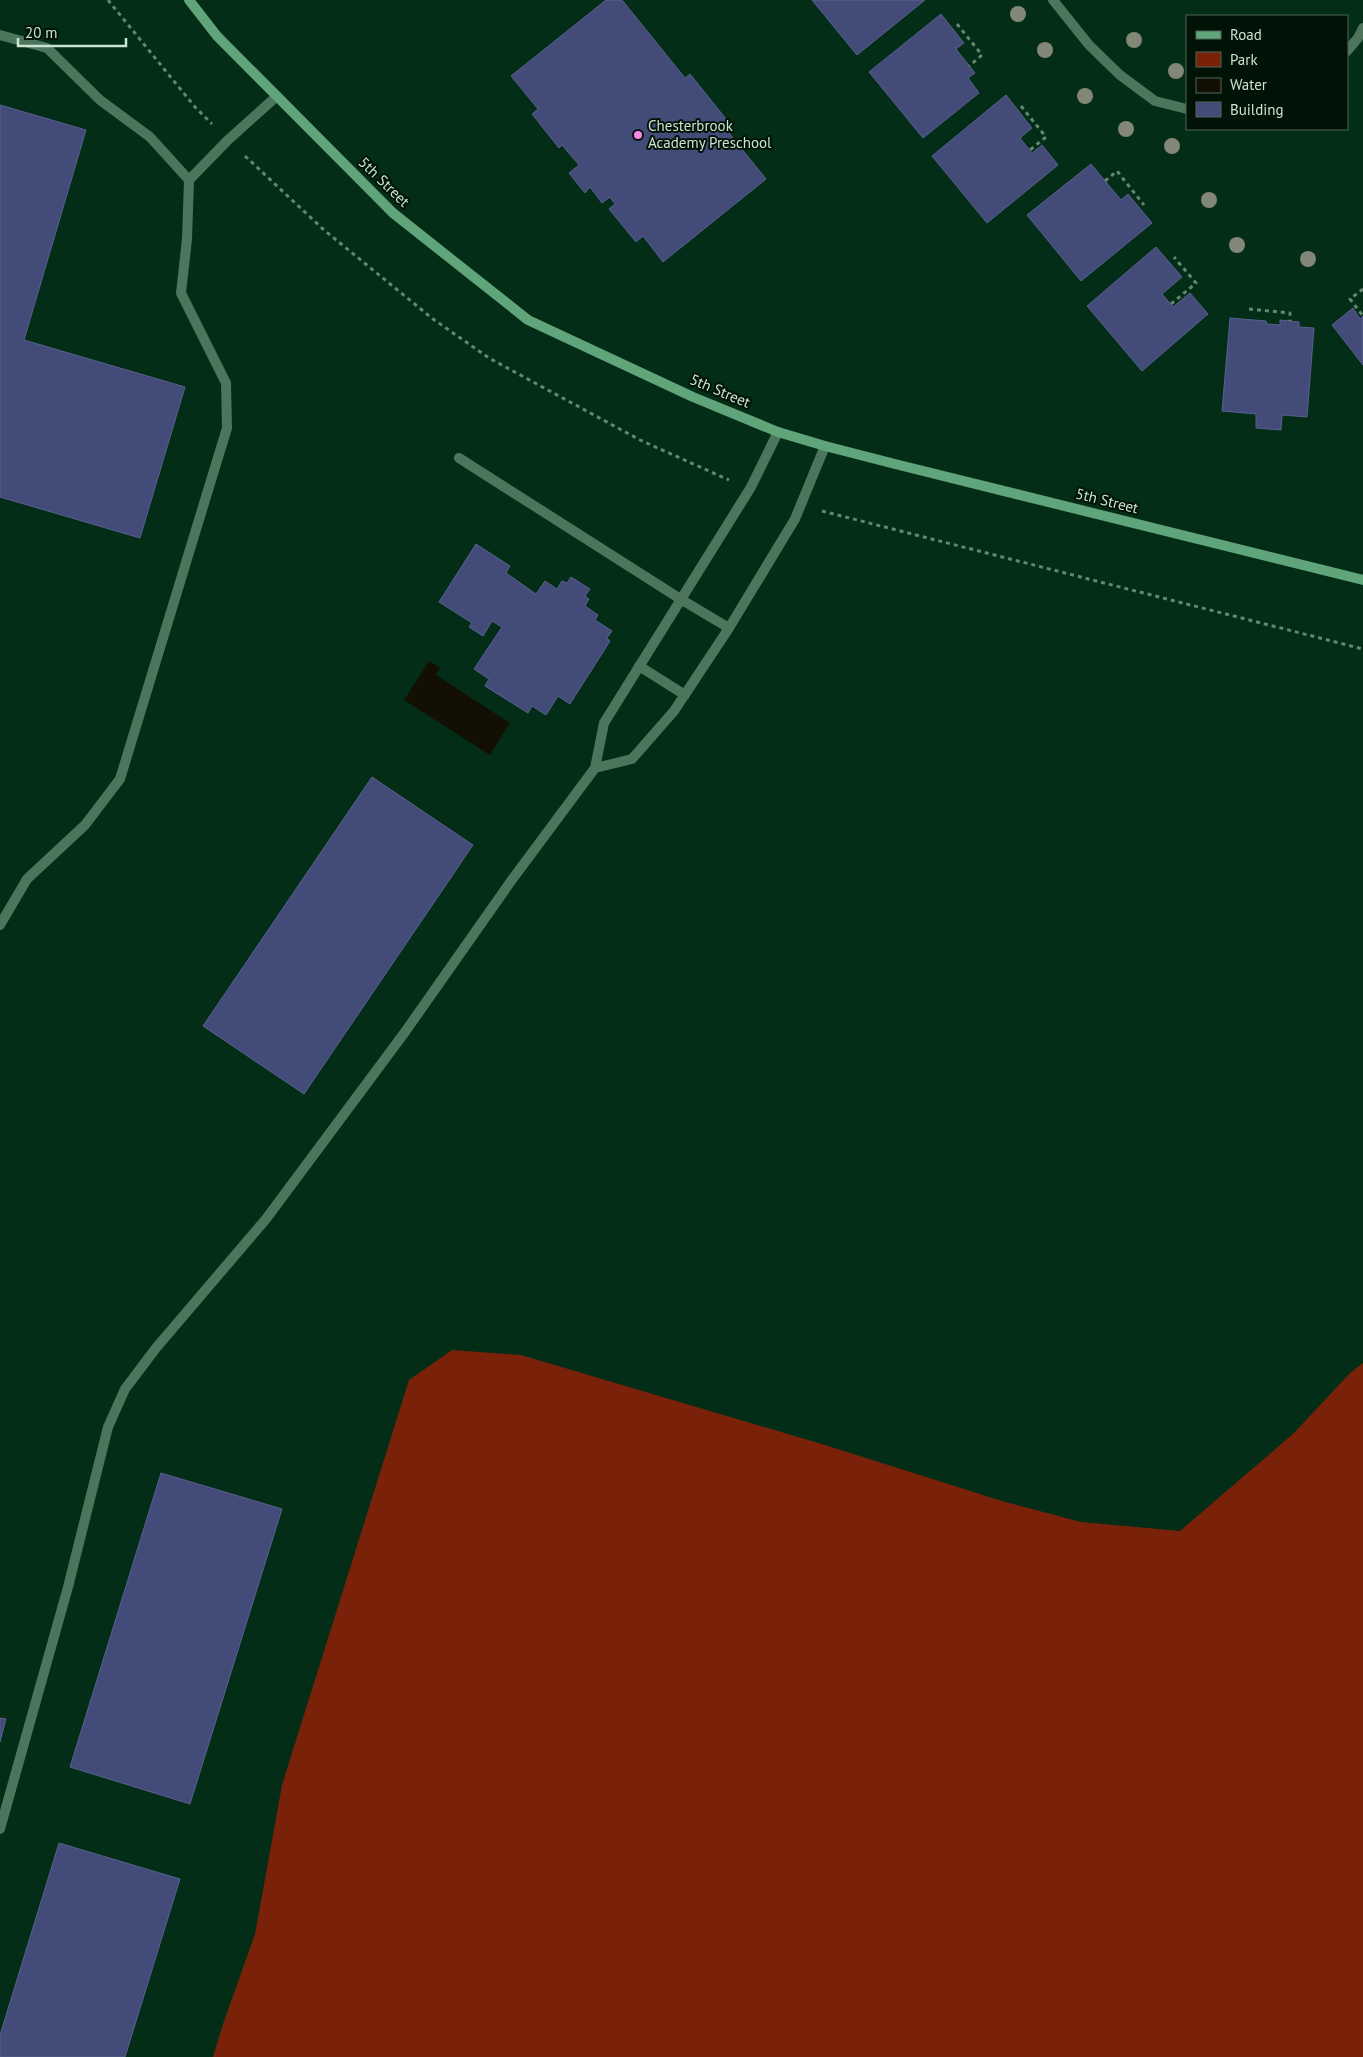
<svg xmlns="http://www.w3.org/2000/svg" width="1363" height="2057" font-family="'PT Sans',sans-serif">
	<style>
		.green { fill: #792209 }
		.water { fill: #130f03 }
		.building { fill: #434b78; stroke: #58608f }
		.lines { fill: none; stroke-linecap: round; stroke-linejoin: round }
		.path { stroke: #648672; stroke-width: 3; stroke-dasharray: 4 4; stroke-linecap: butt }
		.lane { stroke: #4c755b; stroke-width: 10 }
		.street { stroke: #4c755b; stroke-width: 10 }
		.secondary { stroke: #60a47a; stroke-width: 10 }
		.tree { fill: #838778 }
		.poi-dot { fill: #fc86e3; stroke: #011207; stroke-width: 2 }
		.labels { text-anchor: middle; stroke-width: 4; stroke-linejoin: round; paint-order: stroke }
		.poi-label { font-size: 15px; fill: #c9e4d1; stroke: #011207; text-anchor: start }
		.street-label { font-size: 15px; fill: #c9e4d1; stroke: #011207 }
	</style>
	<rect width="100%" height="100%" fill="#032d17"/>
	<path class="green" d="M452,1350L521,1355L825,1445L1002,1501L1081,1522L1180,1531L1294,1433L1350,1373L1363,1363V2057H213L223,2024L255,1934L282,1785L409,1380Z"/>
	<path class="water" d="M429,661L440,668L436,675L510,723L490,755L404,700Z"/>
	<path class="building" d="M606,0H622L685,78L690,74L726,119L721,123L766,179L663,262L643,236L636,242L609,209L615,204L610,197L602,203L590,187L585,193L569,173L579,165L562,145L559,148L532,114L538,109L511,76Z
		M812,0H925L857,55Z
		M941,14L964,43L956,49L975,73L968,78L979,93L923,138L869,72Z
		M1006,95L1032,128L1020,138L1032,153L1042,145L1058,165L987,223L932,156Z
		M0,105L86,130L24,340L185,387L140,538L0,497Z
		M1091,164L1121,200L1128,194L1152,223L1081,281L1027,215Z
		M1156,247L1182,277L1162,294L1173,307L1190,293L1208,314L1142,371L1087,306Z
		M1353,308L1360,319L1363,316V365L1332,325Z
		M1230,318L1266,321L1267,324L1280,325V320L1299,322V327L1314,328L1307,417L1282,415L1281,430L1256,428V414L1222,411Z
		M476,544L510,566L506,573L536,594L545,581L557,589L562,581L567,583L571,577L590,589L585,596L589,599L585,606L598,615L595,620L612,631L607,638L610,641L570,704L558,696L546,715L532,706L528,713L485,686L489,679L474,669L502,627L492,621L483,636L469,627L472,623L439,602Z
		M372,777L473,845L304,1094L203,1026Z
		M161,1473L282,1509L190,1804L70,1767Z
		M0,1718L6,1719L0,1742Z
		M59,1843L180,1879L125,2057H0V2035Z"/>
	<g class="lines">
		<path class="path" d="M108,0L195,107L212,124
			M957,24L982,55L969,66
			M1021,106L1046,137L1030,150
			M245,156L324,230L433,319L489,358L640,440L729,480
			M1105,181L1117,171L1144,205
			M1363,289L1350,299L1363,316
			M1171,304L1196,283L1174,257
			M1249,309L1290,313V321
			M822,511L1363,649"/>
		<path class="lane" d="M0,35L47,48L100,100L150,137L189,180L228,140L277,96
			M459,458L682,600L729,628
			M639,666L685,695
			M595,768L632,759L674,711L729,628L795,519L825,446
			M0,925L27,879L85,825L120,779L227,428L226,383L181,293L187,239L189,180
			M0,1829L68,1587L108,1427L125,1389L156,1348L266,1219L405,1032L511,881L595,768L604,723L751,487L778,432"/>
		<path class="street" d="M1053,0L1089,45L1120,75L1155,101L1187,109
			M1347,51L1358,38L1363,28"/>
		<path class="secondary" d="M189,0L217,36L393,213L528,320L693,397L778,432L825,446L895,464L1363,580"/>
	</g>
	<g class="tree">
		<circle cx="1018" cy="14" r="8"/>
		<circle cx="1134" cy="40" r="8"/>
		<circle cx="1045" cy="50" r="8"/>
		<circle cx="1176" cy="71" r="8"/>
		<circle cx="1085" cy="96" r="8"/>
		<circle cx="1126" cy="129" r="8"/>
		<circle cx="1172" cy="146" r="8"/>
		<circle cx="1209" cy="200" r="8"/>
		<circle cx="1237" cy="245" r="8"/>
		<circle cx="1308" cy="259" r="8"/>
	</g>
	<circle class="poi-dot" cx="638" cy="135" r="5"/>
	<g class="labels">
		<g class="poi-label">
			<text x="648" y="131">Chesterbrook<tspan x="648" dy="17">Academy Preschool</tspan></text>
		</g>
		<g class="street-label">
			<text transform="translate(384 182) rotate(44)" y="5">5th Street</text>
			<text transform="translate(720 391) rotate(23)" y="5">5th Street</text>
			<text transform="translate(1107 501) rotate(14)" y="5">5th Street</text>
		</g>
	</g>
	<rect x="1186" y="15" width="162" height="115" fill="#011207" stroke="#516658"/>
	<rect x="1196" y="31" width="25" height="8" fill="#60a47a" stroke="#516658"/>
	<text x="1230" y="40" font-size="15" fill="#c9e4d1">Road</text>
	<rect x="1196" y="52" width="25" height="15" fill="#792209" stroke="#516658"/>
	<text x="1230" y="65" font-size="15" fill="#c9e4d1">Park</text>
	<rect x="1196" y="78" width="25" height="15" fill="#130f03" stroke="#516658"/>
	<text x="1230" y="90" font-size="15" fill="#c9e4d1">Water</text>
	<rect x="1196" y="102" width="25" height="15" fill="#434b78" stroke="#516658"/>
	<text x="1230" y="115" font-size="15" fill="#c9e4d1">Building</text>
	<path d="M18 38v8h108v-8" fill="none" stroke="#c9e4d1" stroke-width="2.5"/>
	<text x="25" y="38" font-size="15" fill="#c9e4d1" stroke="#011207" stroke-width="4" paint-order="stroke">20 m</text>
</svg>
